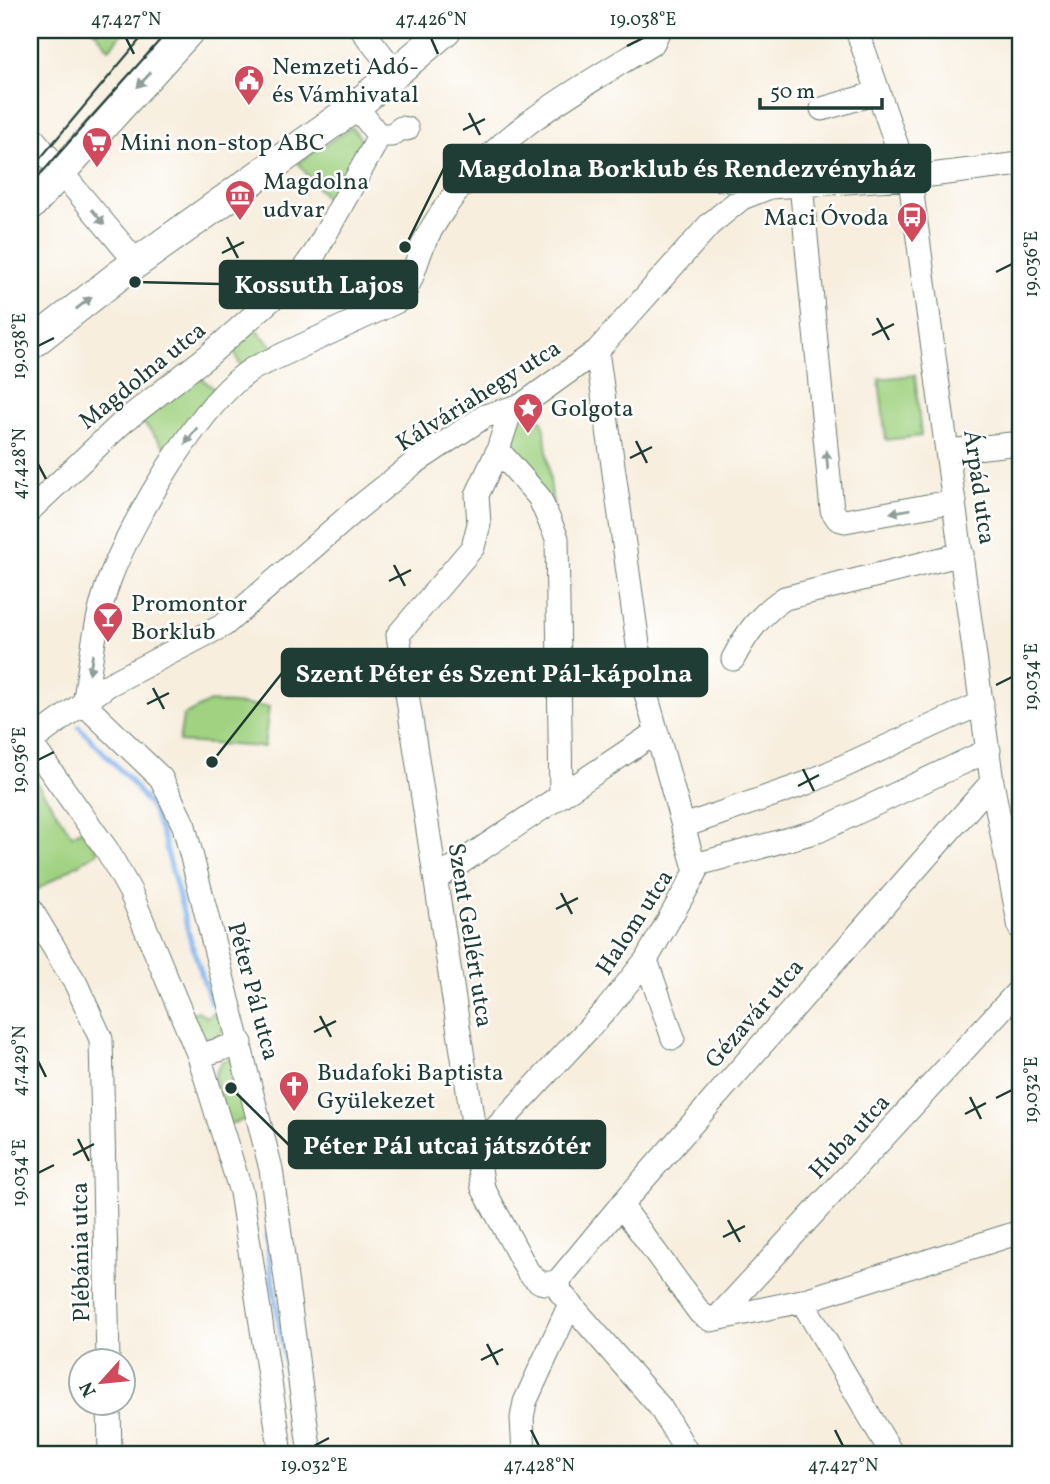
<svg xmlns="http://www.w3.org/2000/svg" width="1050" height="1484" font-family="Vollkorn,serif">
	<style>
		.green { fill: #a0d281; stroke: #60885a; stroke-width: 2 }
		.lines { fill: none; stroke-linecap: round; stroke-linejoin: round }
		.stream { stroke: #80b3ed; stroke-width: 5 }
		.minor-casing { stroke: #6b7b70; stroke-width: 25 }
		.major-casing { stroke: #6b7b70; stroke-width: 32 }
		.minor { stroke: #fff; stroke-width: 23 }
		.major { stroke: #fff; stroke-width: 30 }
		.tram { stroke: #1f3d34; stroke-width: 2 }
		.oneway { fill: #8f9e9a }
		.ticks { fill: none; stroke: #1f3d34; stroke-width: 2.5 }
		.labels { text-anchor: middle; stroke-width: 5; stroke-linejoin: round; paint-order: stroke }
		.poi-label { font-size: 24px; fill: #1f3d34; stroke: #fff; text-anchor: start }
		.street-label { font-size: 24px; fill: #1f3d34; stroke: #fff }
		.leader { fill: none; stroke: #1f3d34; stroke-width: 2.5 }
		.callout-dot { fill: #1f3d34; stroke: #fff; stroke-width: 2.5 }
		.callout { fill: #1f3d34; stroke: #1f3d34; stroke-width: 2.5 }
		.callout-label { font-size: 26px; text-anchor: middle; font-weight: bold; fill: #fff }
		.neatline { fill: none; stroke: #1f3d34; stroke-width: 2.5 }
		.ticks-label { font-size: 18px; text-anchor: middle; fill: #1f3d34 }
	</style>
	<rect width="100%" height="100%" fill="#fff"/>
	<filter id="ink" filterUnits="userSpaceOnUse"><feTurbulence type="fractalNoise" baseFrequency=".0143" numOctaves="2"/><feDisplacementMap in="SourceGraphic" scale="14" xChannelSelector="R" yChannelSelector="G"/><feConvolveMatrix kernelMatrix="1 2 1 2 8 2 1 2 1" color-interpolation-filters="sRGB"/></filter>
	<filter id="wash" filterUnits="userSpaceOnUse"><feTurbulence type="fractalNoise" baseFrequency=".00686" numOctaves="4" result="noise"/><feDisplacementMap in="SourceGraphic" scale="28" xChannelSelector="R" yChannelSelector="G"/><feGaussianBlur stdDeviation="1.57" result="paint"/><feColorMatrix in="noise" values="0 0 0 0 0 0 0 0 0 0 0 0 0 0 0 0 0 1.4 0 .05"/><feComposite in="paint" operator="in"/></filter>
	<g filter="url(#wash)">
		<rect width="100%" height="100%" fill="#f7eede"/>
		<path class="green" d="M94,30H125L109,49Z
			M352,127L365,144L331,205L298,163Z
			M255,329L278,352L243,365L239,363L233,348Z
			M915,375L921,436L886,440L879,379Z
			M199,376L214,389L169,452L140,419Z
			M535,410L544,425L553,506L506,446L510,427Z
			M210,702L269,707L264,747L179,742L183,716Z
			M30,773L72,835L83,829L98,852L33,892L30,887Z
			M224,1003C226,1020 226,1048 199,1034L189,1014L198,1011L207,1017L214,1012L215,1006Z
			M232,1059L252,1118L228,1124L214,1076L222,1061Z"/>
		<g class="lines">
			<path class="stream" d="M79,727L129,779L152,809L164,840L191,942L211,1003
				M266,1235L298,1454"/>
		</g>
	</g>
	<g filter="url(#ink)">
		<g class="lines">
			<g class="minor-casing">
				<path id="minor" d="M362,30L396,73
					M857,30L911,187L992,782L1020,928
					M822,109L877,93
					M30,135L137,263
					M378,135H392L401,128L407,129
					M639,177L676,172L747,183L756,191
					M801,184L832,510L838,519L845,521L955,501
					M511,409L498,450L477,495L479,524L473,547L398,635L483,1188L528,1272C539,1283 543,1286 558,1281
					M498,450L539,497L557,538L561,796
					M949,451L1020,443
					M30,510L123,422L209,355L299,275L315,253L374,146L378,135L356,106
					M733,659C746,634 761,613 785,598L962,554
					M84,704C91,662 95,618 110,578C131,522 203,398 254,368L398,301C412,285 415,263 424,243C430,229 440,215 449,202C499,131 580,88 653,43L659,30
					M84,704L161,778L184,826L271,1169L310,1454
					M30,742L108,685L224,625L358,508L413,464L485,416L522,405L597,351L710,224L742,198L770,187L906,178L1020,164
					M30,742L107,850L130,891L199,1056L241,1192L281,1454
					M684,826L807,783L982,703
					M695,865L818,831L989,750
					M436,879L655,733
					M30,908L76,984L101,1039L108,1362
					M646,960L673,1038
					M199,1056L241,1043
					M475,1136L495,1129L606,1010L646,960L696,872L644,687L597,351
					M621,1205L700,1313L711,1320L802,1301L1020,1232
					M558,1281L621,1205L992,782
					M558,1281L561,1293L660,1407L688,1454
					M802,1301L892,1454
					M717,1318L1020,989
					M109,1404L110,1454
					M524,1454L522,1418L525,1402L570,1304"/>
			</g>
			<g class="major-casing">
				<path id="major" d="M30,206L190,30
					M30,345L118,276L356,106L446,30"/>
			</g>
			<use href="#minor" class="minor"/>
			<use href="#major" class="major"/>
			<path class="tram" d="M38,161L148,30
				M30,186L169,30"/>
		</g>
		<defs><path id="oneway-solid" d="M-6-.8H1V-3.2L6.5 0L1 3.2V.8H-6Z" transform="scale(1.75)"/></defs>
		<g class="oneway">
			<use href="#oneway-solid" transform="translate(144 80) rotate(133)"/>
			<use href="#oneway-solid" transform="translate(98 217) rotate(50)"/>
			<use href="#oneway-solid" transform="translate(84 303) rotate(-38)"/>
			<use href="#oneway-solid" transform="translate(191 436) rotate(126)"/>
			<use href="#oneway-solid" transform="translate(827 460) rotate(-95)"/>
			<use href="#oneway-solid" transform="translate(900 511) rotate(170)"/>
			<use href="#oneway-solid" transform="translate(91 664) rotate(100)"/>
		</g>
	</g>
	<path class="ticks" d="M126,38L134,54M431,38L438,54M627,46L643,38M469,113L480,135M463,130L485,119M227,237L238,258M222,253L244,242M996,272L1012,264M877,318L889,340M872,335L894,324M38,346L54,338M636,441L647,463M630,458L652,447M38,464L46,479M394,565L405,586M389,581L411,570M996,685L1012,677M153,688L164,709M147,704L169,693M38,760L54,752M803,769L814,791M798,786L819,775M561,893L572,914M556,909L578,898M320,1016L331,1037M314,1032L336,1021M38,1061L46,1077M970,1097L981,1119M996,1098L1012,1090M965,1114L986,1103M78,1139L89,1161M73,1155L94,1144M38,1173L54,1165M728,1220L740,1242M723,1237L745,1226M487,1344L498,1365M481,1360L503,1349M531,1430L539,1446M835,1430L843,1446M314,1446L329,1438"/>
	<defs>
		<g id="civic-pin" transform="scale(1.575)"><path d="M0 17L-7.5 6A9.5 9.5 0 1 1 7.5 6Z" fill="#d1495b" stroke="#fff"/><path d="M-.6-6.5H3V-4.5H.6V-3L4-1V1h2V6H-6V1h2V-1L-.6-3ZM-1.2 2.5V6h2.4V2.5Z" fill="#fff"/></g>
		<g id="supermarket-pin" transform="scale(1.575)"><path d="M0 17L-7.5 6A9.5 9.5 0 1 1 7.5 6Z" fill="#d1495b" stroke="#fff"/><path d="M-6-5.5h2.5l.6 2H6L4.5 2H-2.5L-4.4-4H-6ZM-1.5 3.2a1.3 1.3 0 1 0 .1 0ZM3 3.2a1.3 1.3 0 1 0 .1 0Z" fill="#fff"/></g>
		<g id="museum-pin" transform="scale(1.575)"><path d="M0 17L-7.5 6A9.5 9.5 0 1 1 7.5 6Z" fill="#d1495b" stroke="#fff"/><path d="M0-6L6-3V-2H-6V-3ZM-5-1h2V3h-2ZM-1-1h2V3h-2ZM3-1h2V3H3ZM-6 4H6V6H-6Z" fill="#fff"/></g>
		<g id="bus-pin" transform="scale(1.575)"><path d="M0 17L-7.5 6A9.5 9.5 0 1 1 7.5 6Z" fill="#d1495b" stroke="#fff"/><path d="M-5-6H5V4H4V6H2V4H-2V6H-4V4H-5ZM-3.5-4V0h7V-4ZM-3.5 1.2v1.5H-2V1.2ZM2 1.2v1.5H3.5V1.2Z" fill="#fff"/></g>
		<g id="sight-pin" transform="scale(1.575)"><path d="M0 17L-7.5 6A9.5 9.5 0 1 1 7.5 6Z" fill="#d1495b" stroke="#fff"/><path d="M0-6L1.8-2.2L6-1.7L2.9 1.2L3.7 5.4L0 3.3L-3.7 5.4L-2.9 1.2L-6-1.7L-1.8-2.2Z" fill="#fff"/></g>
		<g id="bar-pin" transform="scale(1.575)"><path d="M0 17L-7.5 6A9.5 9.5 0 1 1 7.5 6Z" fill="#d1495b" stroke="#fff"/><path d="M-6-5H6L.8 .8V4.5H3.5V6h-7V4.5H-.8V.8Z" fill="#fff"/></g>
		<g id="church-pin" transform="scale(1.575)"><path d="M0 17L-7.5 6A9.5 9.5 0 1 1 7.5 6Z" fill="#d1495b" stroke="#fff"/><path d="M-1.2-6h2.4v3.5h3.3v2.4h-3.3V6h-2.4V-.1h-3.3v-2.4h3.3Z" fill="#fff"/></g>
	</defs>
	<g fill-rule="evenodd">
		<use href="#civic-pin" x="249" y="80"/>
		<use href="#supermarket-pin" x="97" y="142"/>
		<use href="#museum-pin" x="240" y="195"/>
		<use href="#bus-pin" x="912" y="217"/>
		<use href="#sight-pin" x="528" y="408"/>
		<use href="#bar-pin" x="108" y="617"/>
		<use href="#church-pin" x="294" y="1086"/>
	</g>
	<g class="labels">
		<g class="poi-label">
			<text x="272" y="74">Nemzeti Adó-<tspan x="272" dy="28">és Vámhivatal</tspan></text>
			<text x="120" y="150">Mini non-stop ABC</text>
			<text x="263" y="189">Magdolna<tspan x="263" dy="28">udvar</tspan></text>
			<text x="889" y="225" text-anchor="end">Maci Óvoda</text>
			<text x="551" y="416">Golgota</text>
			<text x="131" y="611">Promontor<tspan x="131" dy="28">Borklub</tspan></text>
			<text x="317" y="1080">Budafoki Baptista<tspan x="317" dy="28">Gyülekezet</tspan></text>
		</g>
		<g class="street-label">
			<text transform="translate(142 375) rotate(-39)" y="8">Magdolna utca</text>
			<text transform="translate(478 395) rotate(-32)" y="8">Kálváriahegy utca</text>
			<text transform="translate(980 487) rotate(82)" y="8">Árpád utca</text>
			<text transform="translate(634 922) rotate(-57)" y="8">Halom utca</text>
			<text transform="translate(471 935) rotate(81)" y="8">Szent Gellért utca</text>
			<text transform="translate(254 991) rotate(75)" y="8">Péter Pál utca</text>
			<text transform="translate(754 1013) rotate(-49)" y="8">Gézavár utca</text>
			<text transform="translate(849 1136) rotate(-47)" y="8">Huba utca</text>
			<text transform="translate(80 1252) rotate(-91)" y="8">Plébánia utca</text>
		</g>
	</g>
	<path class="leader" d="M405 247L444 168M135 282L220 284M212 762L282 673M231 1088L289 1145"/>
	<g class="callout-dot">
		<circle cx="405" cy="247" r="7"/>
		<circle cx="135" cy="282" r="7"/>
		<circle cx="212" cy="762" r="7"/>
		<circle cx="231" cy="1088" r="7"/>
	</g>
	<g class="callout">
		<rect x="444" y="145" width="486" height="47" rx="7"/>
		<rect x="220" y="261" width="197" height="47" rx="7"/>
		<rect x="282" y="649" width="425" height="47" rx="7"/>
		<rect x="289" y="1121" width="316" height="47" rx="7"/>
	</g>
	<g class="callout-label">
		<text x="687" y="177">Magdolna Borklub és Rendezvényház</text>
		<text x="319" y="293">Kossuth Lajos</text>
		<text x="494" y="682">Szent Péter és Szent Pál-kápolna</text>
		<text x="447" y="1154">Péter Pál utcai játszótér</text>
	</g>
	<rect width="1050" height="1484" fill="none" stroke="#fff" stroke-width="77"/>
	<g transform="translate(102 1382) rotate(243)"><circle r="33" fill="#ffffff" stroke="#a5b1ae" stroke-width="2"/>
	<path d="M0-5L12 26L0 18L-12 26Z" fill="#d1495b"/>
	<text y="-10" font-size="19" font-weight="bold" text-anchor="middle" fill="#1f3d34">N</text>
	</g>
	<path d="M760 98v10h122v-10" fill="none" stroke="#1f3d34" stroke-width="3.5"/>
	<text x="770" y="98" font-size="21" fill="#1f3d34" stroke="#ffffff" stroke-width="5" paint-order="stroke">50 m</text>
	<rect x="38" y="38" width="974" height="1408" class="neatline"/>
	<g class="ticks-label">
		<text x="126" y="25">47.427°N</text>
		<text x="431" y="25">47.426°N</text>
		<text x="643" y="25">19.038°E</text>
		<text transform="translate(1031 264) rotate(-90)" y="6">19.036°E</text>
		<text transform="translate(19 346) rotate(-90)" y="6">19.038°E</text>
		<text transform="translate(19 464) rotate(-90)" y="6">47.428°N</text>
		<text transform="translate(1031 677) rotate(-90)" y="6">19.034°E</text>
		<text transform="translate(19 760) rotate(-90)" y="6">19.036°E</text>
		<text transform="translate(19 1061) rotate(-90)" y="6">47.429°N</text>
		<text transform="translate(1031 1090) rotate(-90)" y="6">19.032°E</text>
		<text transform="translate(19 1173) rotate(-90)" y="6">19.034°E</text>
		<text x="314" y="1471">19.032°E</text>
		<text x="539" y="1471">47.428°N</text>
		<text x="843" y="1471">47.427°N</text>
	</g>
</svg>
